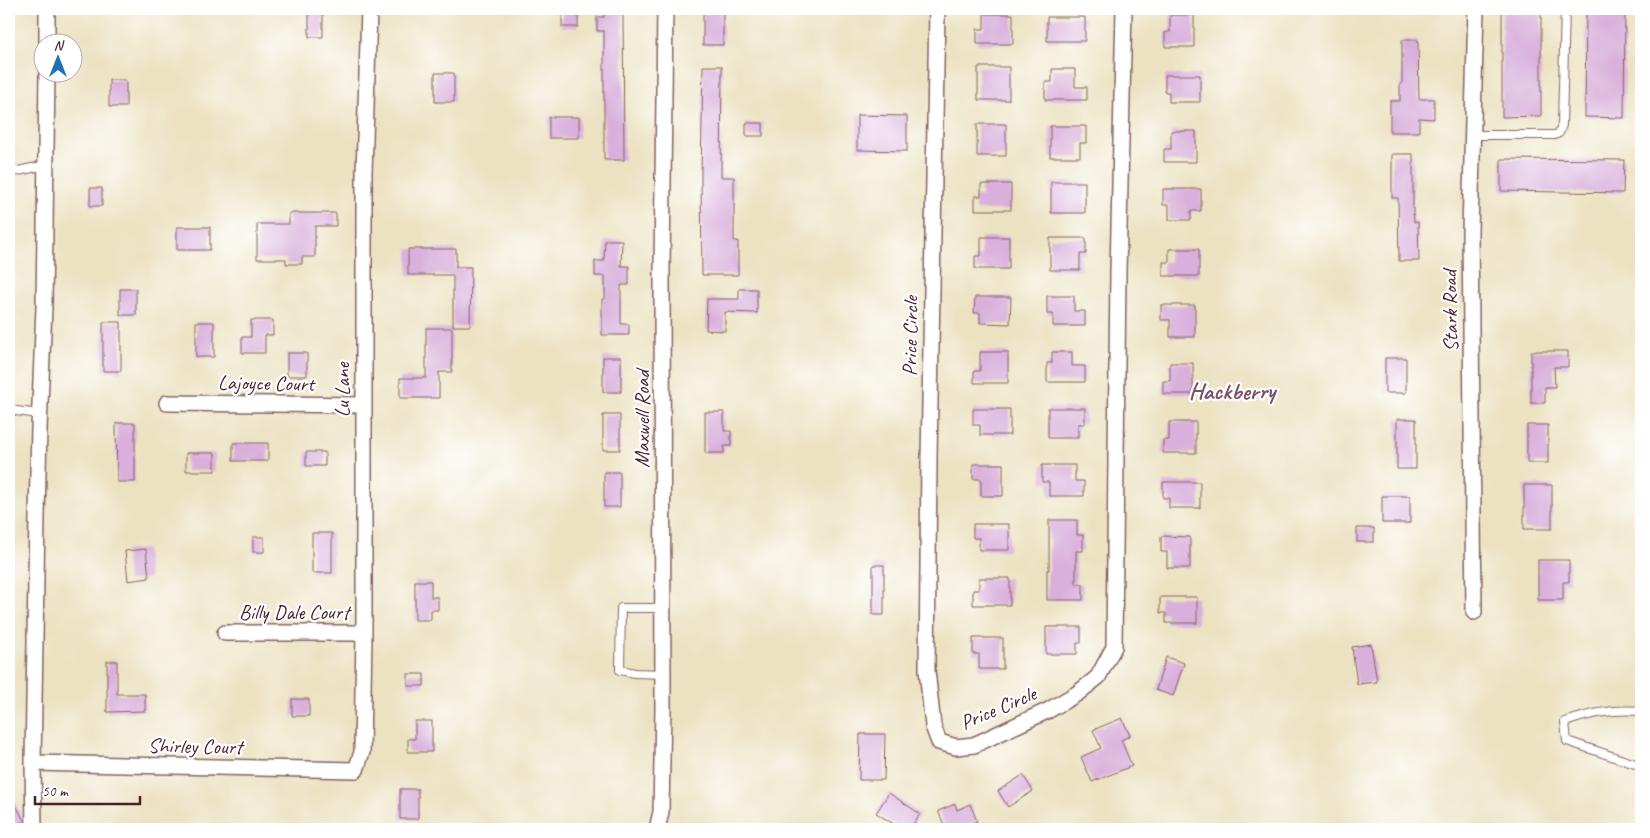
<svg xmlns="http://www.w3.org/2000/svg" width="1650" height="838" font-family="Caveat,sans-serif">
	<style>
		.building { fill: #d9b0dc }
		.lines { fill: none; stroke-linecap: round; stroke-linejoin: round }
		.lane-casing { stroke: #836360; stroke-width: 10 }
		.street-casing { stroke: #836360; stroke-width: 18 }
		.lane { stroke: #fff; stroke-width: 8 }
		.street { stroke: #fff; stroke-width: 15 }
		.labels { text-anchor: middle; stroke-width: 4.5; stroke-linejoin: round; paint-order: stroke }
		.street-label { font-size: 21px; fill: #4a1f2b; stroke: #fff }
		.quarter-label { font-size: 24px; font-weight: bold; fill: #7c5269; stroke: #fff }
	</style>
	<rect width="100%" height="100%" fill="#fff"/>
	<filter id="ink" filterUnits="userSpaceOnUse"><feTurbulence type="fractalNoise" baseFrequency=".02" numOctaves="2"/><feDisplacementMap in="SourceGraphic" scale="10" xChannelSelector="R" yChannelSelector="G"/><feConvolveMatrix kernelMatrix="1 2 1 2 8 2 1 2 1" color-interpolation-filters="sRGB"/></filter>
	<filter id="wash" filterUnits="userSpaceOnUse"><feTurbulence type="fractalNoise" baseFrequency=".0096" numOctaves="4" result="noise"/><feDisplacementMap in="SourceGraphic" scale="20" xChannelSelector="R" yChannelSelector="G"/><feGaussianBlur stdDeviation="1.12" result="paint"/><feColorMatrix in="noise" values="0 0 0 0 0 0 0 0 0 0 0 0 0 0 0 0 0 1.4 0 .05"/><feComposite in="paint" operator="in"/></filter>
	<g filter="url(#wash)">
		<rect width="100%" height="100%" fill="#ece2c2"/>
		<g id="blocks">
			<path class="building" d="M309,9H323V37H309Z
				M562,9H578V27H562Z
				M604,9H623L624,160H604V31H597V17H604Z
				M703,9H723V45H703Z
				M1502,9H1541V116L1502,117Z
				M1586,9H1625L1624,118L1585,117Z
				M984,14H1013V44H977V29H984Z
				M1170,15H1194V47H1165V32H1170Z
				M1047,17H1085V41H1047Z
				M1402,40H1418L1419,99H1434V119L1419,118V132H1390V101H1400V84H1402Z
				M703,66H722L721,177H734V241H738V275H702L701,177Z
				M978,67H1009V100H978Z
				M1052,69H1075V87H1087V100H1045V82H1052Z
				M435,73H454V102H435Z
				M1165,75H1200V102H1169V92H1165Z
				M109,80H126V107H109Z
				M857,115L907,116V151L857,150Z
				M549,117H579V138H549Z
				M746,123H763V136H746Z
				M977,124H1006V156H977Z
				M1050,126H1086V143H1080V157H1050Z
				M1171,131H1196V162H1164V149H1171Z
				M1392,154H1413V211L1414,222H1418L1419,261H1399L1398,198H1392Z
				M1501,159L1624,160L1623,193L1501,191Z
				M1051,182H1085V213H1051Z
				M981,184H1011V210H975V196H981Z
				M90,188H102V206H90Z
				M1163,189H1201V211H1191V220H1169V205H1163Z
				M289,213H336V226H315V257H302V264H286V259H257V224H289Z
				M177,227H210V250H177Z
				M981,237H1009V269H975V256H981Z
				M1050,238H1086V254H1080V270H1050Z
				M605,240H622L621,266H629V285H621V324H629V335H602V299H605V276H595V261H604Z
				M408,249H456V267H471L470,326H453V275H408Z
				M1169,249H1199V276H1163V262H1169Z
				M120,289H136V315H120Z
				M739,289H757V313L725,312V331L706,330L707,299H739Z
				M1047,296H1074V311H1085V326H1053V314H1047Z
				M975,297H1011L1010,324L980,323V313H974Z
				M1161,305H1195V337H1170V320H1161Z
				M251,320H273V335H265V353H242V337H251Z
				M103,322H121V371H103Z
				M196,322H214V357H196Z
				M426,328H452V372H439V398H400V378H426Z
				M1531,351H1568V367H1554L1555,387H1545V403H1531Z
				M980,352H1008V383H974V371H980Z
				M1052,352H1072V366H1085V382H1047V363H1052Z
				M287,353H307V376H287Z
				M603,357H621V392H603Z
				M1385,358H1406V393H1385Z
				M1170,363H1193V394H1163V381H1170Z
				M1048,408H1085V424H1078V438H1048Z
				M973,409H1010V435H980V425H973Z
				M705,412H724V431H731V446H724V453H705Z
				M603,415H620V450H603Z
				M1397,419H1416V469H1397Z
				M1169,422H1196V453H1163V440H1169Z
				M116,423H135V482H117Z
				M1527,425H1548V463H1527Z
				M233,443H268V461H233Z
				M306,452H325V466H306Z
				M186,453H215V471H186Z
				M973,464H1003V496H981V479H973Z
				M1042,465H1075V481H1084V496H1049V482H1042Z
				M604,472H620V507H604Z
				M1163,482H1200V508H1169V498H1163Z
				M1524,485H1552V529H1524Z
				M1382,496H1410V523H1382Z
				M1049,520H1077V535H1083V551H1076V584H1083V600H1047V570H1049Z
				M973,524H1009V550H979V538H973Z
				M1357,528H1374V542H1357Z
				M312,533H332V573H312Z
				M1161,536L1190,537V568H1167V552H1161Z
				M253,537H264V552H253Z
				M146,549L149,578L128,581L125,551Z
				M1538,560H1569V582H1563V600H1538Z
				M873,565H884V615H873Z
				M979,578H1010V605H973V590H979Z
				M415,581H431V597H438V610H431V620H415Z
				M1160,597H1197V623H1166V613H1160Z
				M1046,627H1081V643H1077V654H1046Z
				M973,638H1003V669H979V654H973Z
				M1371,644L1377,682L1357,684L1352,647Z
				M1166,657L1184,663L1173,696L1156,690Z
				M107,661H117V694H145V711L107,712Z
				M408,674H424V686H408Z
				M292,699H309V716H292Z
				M1122,718L1130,736L1121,740L1132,766L1092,782L1081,757L1101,748L1093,730Z
				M415,721H432V752H408V739H415Z
				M860,734H885L884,780H859Z
				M1023,775L1033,791L1008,807L998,791Z
				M400,789H418V819H400Z
				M9,791L24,821L9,828Z
				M889,793L920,814L910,829H902L876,813Z
				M955,804L957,810L970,804L977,821L958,829H946L938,811Z"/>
		</g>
	</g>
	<g filter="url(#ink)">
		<use href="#blocks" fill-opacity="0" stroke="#836360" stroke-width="1"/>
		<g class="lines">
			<g class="lane-casing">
				<path id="lane" d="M1473,135H1555L1559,133L1562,125L1565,9
					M9,173L46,165
					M9,410L39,414
					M663,674L635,673L620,670L621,608H663
					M1641,711C1612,709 1592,713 1565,722L1567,741L1641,766"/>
			</g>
			<g class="street-casing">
				<path id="street" d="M937,9L929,459L927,670L933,726L939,742L956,747L974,745L1049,710L1078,693L1098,677L1114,647L1118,272L1124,9
					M47,42V9
					M167,403L364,405
					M1474,612L1470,232L1476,9
					M225,633H364
					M33,763L356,770L362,752L364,633V173L369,9
					M34,829L33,763L37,517L39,429L44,307L47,72
					M657,829L661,812L663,708L662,270L665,9"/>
			</g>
			<use href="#lane" class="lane"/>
			<use href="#street" class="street"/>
		</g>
	</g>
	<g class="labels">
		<g class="street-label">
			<text transform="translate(1450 311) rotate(-91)" y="7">Stark Road</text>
			<text transform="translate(910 336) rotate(-89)" y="7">Price Circle</text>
			<text transform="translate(266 383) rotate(1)" y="7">Lajoyce Court</text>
			<text transform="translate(342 390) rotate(-90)" y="7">Lu Lane</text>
			<text transform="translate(642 419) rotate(-90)" y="7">Maxwell Road</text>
			<text x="294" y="619">Billy Dale Court</text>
			<text transform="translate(998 708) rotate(-23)" y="7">Price Circle</text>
			<text transform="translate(195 746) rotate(1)" y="7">Shirley Court</text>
		</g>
		<g class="quarter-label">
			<text x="1232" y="399">Hackberry</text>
		</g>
	</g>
	<rect width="1650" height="838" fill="none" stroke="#fff" stroke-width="30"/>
	<g transform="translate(58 58)"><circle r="24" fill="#ffffff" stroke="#b7a5aa"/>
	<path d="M0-4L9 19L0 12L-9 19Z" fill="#1f6fb2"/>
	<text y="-8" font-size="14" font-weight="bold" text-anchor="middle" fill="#4a1f2b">N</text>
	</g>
	<path d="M35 796v8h105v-8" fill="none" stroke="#4a1f2b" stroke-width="2.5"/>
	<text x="42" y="796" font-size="15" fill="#4a1f2b" stroke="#ffffff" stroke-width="4" paint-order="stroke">50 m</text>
</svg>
